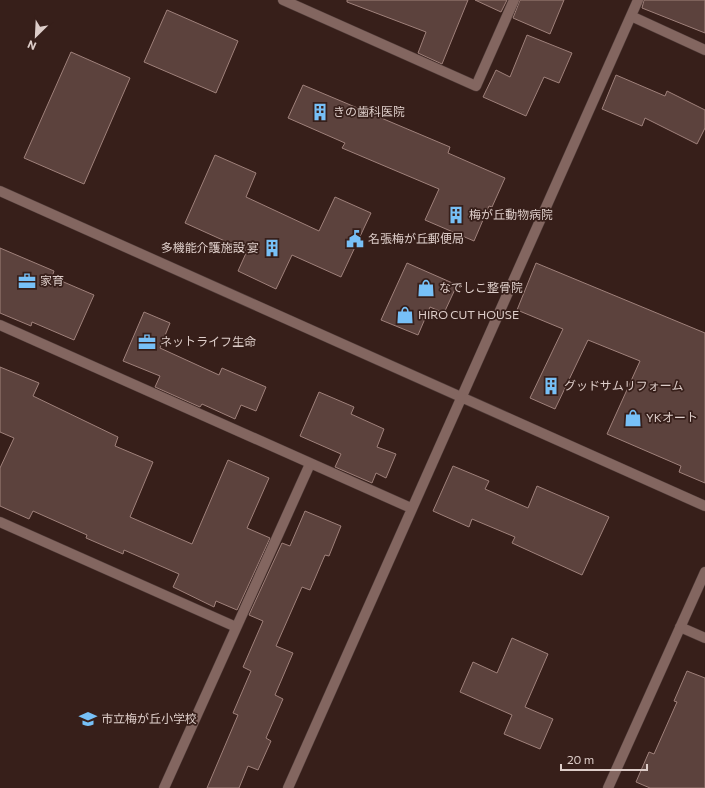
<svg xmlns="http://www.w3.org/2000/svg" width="705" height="788" font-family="Commissioner,'Noto Sans JP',sans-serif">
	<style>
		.building { fill: #5c423d; stroke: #9f817b }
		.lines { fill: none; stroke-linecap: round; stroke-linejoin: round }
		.minor-casing { stroke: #4f3b38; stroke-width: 11 }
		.minor { stroke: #836660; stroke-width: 10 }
		.labels { text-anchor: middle; stroke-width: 3.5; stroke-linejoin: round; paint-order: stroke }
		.poi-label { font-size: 12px; fill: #ddcdc9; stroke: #371f1a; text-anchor: start }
	</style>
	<rect width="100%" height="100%" fill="#371f1a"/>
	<path class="building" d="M347,0H468L442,64L418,53L426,32L347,2Z
		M475,0H507L501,12Z
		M520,0H564L550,34L513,18Z
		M644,0H705V33L642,8Z
		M167,10L238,41L216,93L144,62Z
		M527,35L572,53L559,83L544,77L526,116L483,97L496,70L510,77Z
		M71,52L130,78L84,184L24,158Z
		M616,75L665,96L667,91L705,110V128L697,144L645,118L642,126L602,109Z
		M303,85L450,147L448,153L505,178L492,207L489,206L474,241L425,220L439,189L342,148L345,143L288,118Z
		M215,155L256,173L246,197L319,231L335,197L371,213L341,277L292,255L276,289L238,271L247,251L185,223Z
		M0,248L54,271L52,277L94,295L74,340L32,322L31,326L0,313Z
		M407,263L457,285L444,313L430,307L418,335L381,320Z
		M536,263L705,333V483L679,472L681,466L607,434L640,361L588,340L555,409L530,398L563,329L517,310Z
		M144,312L170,323L160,348L219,375L222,368L266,387L256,411L241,405L235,419L202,404L200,407L155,387L160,376L123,361Z
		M0,367L39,383L33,396L118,437L115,446L153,462L130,517L192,544L228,460L269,478L247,528L270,538L237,610L216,601L214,607L173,587L179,574L124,550L123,554L86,538L87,535L33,511L29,519L0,506V468L14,438L0,432Z
		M319,392L354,407L351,414L384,429L377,447L396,454L386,478L376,473L372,483L335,467L341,454L300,436Z
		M453,466L489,481L485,489L528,508L537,486L609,517L582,575L512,543L515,537L472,519L469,527L433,511Z
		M305,511L341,526L329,556L325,555L310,590L302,587L276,646L293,653L275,695L283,699L266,738L271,741L258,770L248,766L239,788H207L238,715L233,713L251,671L243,667L263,621L249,615L282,543L290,546Z
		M512,638L548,654L525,707L553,719L540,749L504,734L512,715L460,692L473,662L497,673Z
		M687,671L705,678V788H650L636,782L649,752L654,754L677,702L674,701Z"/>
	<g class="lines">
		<g class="minor-casing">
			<path id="minor" d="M283,0L476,86L514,0
				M631,16L705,50
				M0,191L705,506
				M0,325L411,508
				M0,522L236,627
				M680,627L705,638
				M164,788L310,464
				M288,788L638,0
				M608,788L705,572"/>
		</g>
		<use href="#minor" class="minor"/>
	</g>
	<defs>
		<g id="building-bare" transform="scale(1.38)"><path d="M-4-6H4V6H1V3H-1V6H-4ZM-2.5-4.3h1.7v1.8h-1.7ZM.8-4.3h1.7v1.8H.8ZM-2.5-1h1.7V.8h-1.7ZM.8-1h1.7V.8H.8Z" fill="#77c0f7" stroke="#371f1a" stroke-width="2.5" paint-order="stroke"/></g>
		<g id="civic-bare" transform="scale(1.38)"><path d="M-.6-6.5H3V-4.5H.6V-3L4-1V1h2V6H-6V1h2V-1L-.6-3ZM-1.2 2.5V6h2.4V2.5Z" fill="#77c0f7" stroke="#371f1a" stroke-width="2.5" paint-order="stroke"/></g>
		<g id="office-bare" transform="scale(1.38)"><path d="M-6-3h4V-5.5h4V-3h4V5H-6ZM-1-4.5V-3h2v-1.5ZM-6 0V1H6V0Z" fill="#77c0f7" stroke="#371f1a" stroke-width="2.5" paint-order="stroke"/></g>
		<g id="shop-bare" transform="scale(1.38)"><path d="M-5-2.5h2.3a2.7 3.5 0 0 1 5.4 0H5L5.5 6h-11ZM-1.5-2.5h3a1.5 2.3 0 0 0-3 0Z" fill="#77c0f7" stroke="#371f1a" stroke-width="2.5" paint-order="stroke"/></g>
		<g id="school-bare" transform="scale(1.38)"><path d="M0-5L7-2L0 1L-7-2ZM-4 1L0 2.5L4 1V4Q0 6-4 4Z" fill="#77c0f7" stroke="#371f1a" stroke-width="2.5" paint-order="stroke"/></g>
	</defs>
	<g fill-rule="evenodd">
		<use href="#building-bare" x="320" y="112"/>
		<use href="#building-bare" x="456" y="215"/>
		<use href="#civic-bare" x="355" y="239"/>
		<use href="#building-bare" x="272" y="248"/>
		<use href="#office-bare" x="27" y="281"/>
		<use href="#shop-bare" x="426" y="288"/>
		<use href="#shop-bare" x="405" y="315"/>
		<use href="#office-bare" x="147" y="342"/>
		<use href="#building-bare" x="551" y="386"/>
		<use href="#shop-bare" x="633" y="418"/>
		<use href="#school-bare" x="88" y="719"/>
	</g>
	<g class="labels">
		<g class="poi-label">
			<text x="333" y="116">きの歯科医院</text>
			<text x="469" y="219">梅が丘動物病院</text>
			<text x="368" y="243">名張梅が丘郵便局</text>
			<text x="259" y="252" text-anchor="end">多機能介護施設 宴</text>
			<text x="40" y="285">家育</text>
			<text x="439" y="292">なでしこ整骨院</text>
			<text x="418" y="319">HIRO CUT HOUSE</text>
			<text x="160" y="346">ネットライフ生命</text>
			<text x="564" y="390">グッドサムリフォーム</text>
			<text x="646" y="422">YKオート</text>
			<text x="101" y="723">市立梅が丘小学校</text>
		</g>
	</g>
	<g transform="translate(36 36) rotate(204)" stroke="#371f1a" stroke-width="3" paint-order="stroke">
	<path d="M0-3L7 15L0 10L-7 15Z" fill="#ddcdc9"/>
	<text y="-6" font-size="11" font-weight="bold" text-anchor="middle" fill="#ddcdc9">N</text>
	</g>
	<path d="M561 764v6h86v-6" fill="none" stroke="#ddcdc9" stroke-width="2"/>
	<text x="567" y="764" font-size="12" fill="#ddcdc9" stroke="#371f1a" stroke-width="3" paint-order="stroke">20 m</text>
</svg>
